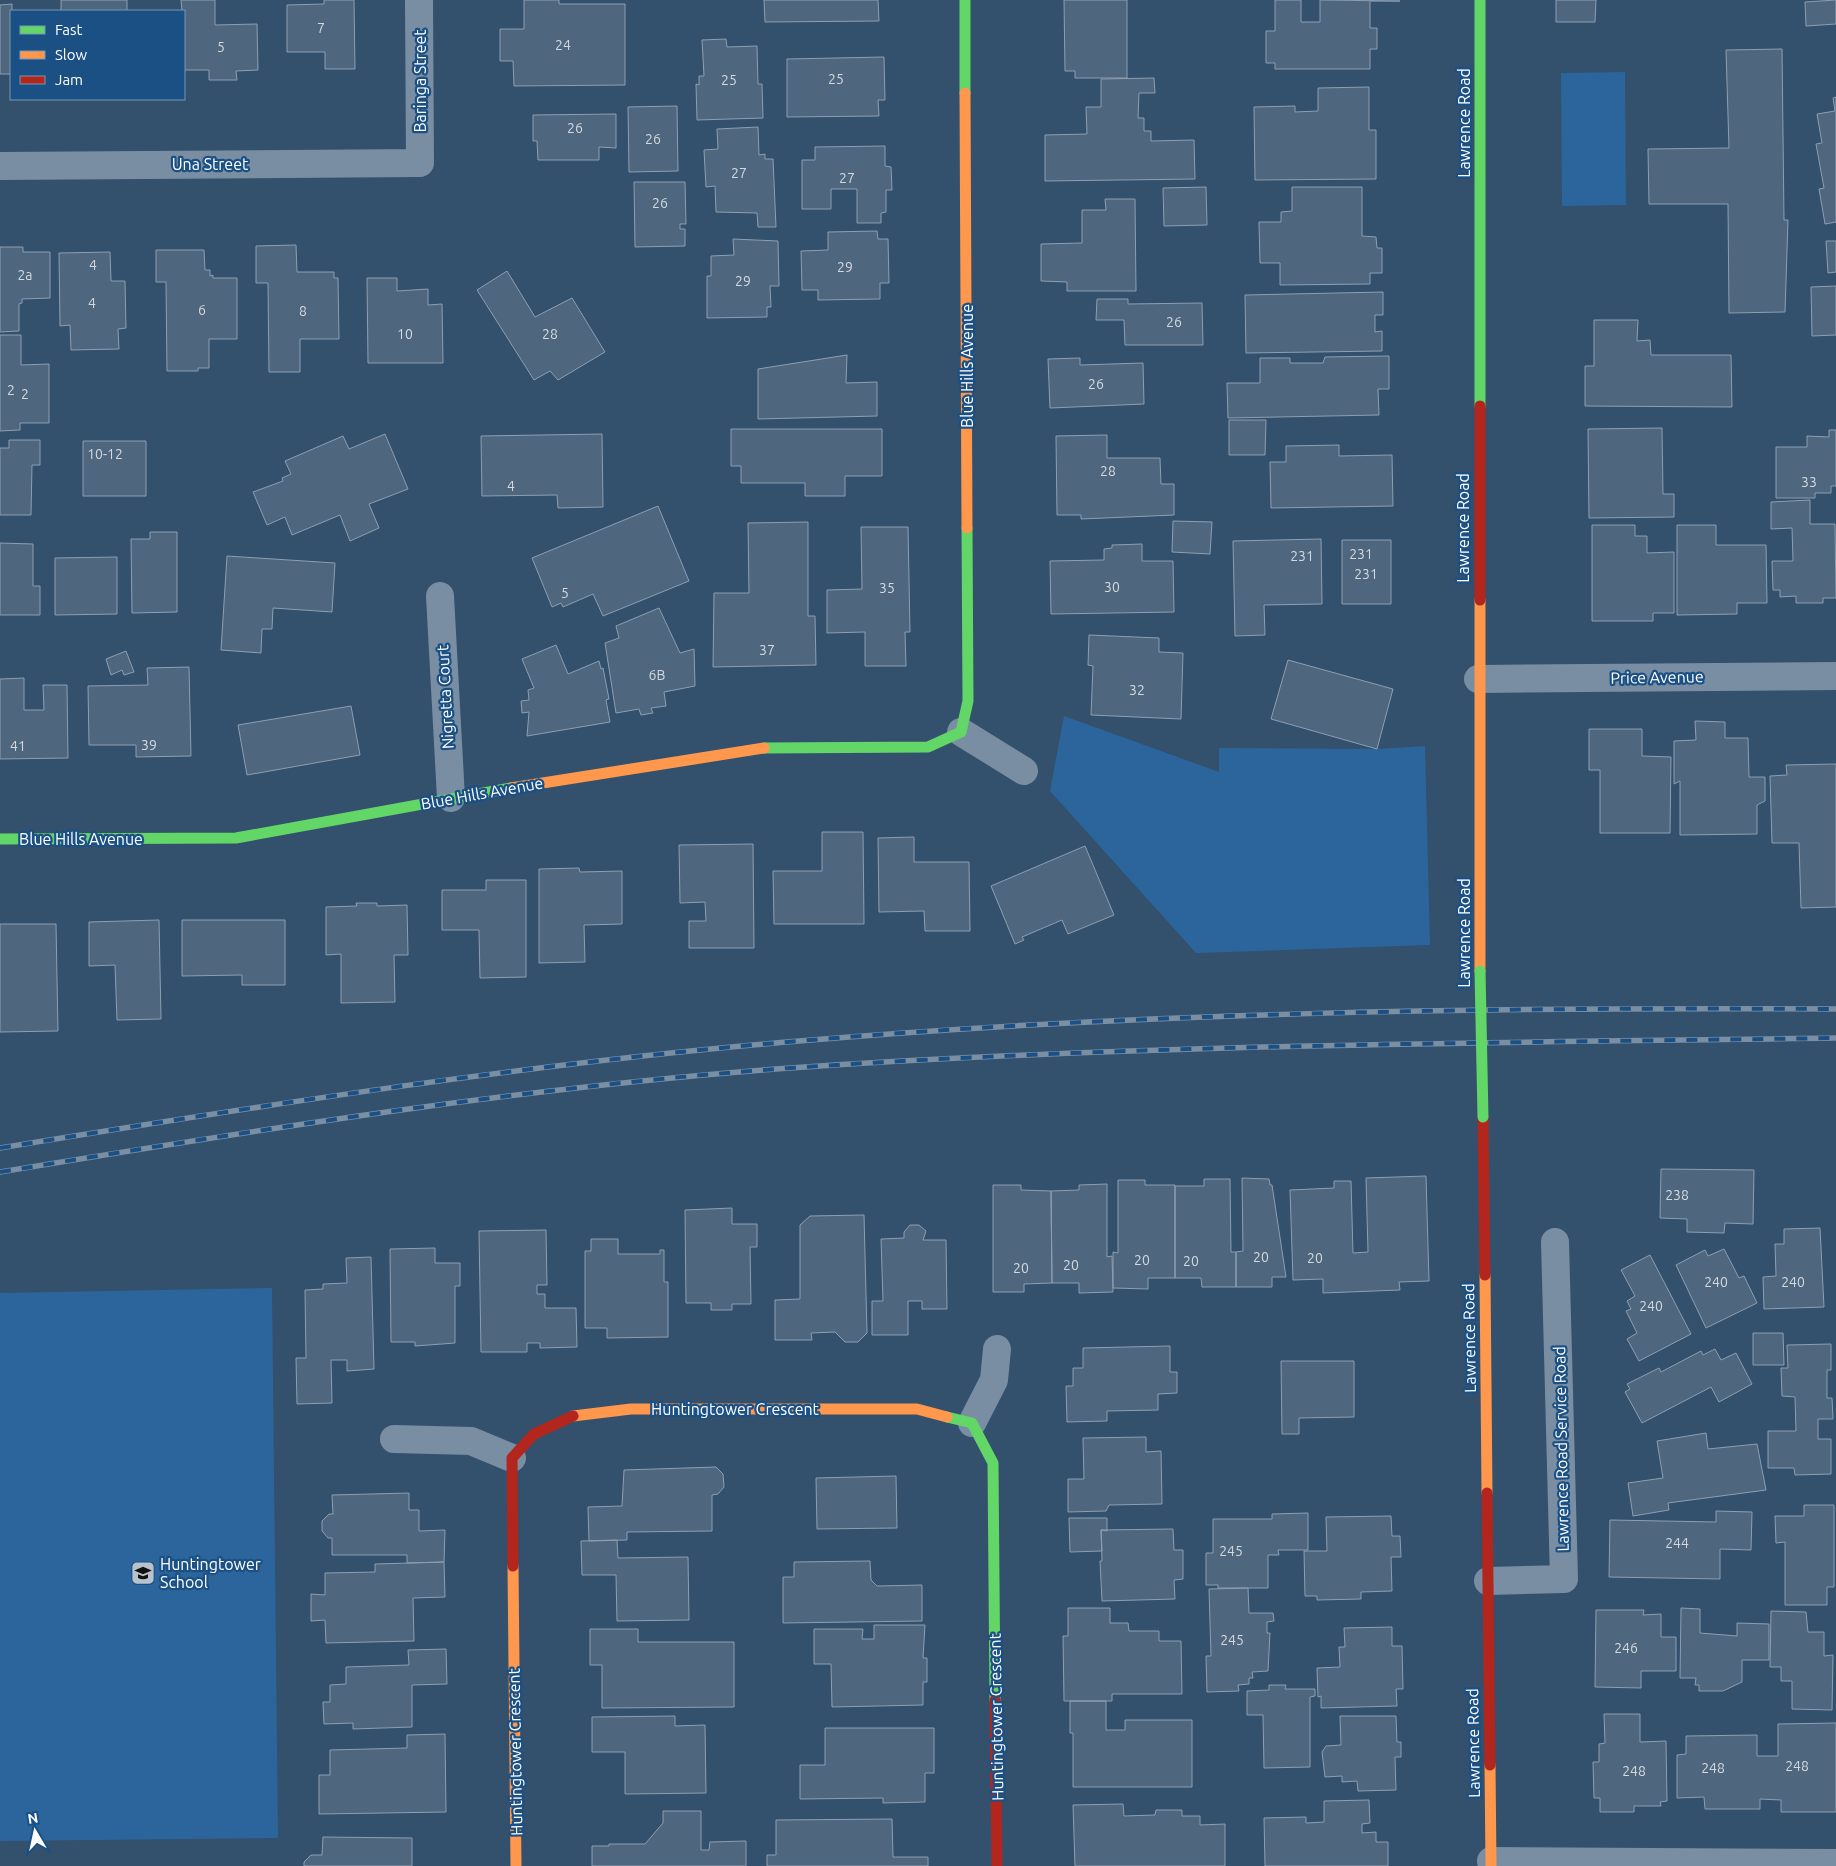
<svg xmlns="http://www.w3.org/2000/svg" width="1836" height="1866" font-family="Ubuntu,sans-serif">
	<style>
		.green { fill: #2c659b }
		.building { fill: #4f677e; stroke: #8d9fb1 }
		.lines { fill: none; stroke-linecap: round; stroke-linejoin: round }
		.street { stroke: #7a8ea3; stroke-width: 28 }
		.fast { stroke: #63d668; stroke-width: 11 }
		.slow { stroke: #ff974d; stroke-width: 11 }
		.jam { stroke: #b3261e; stroke-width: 11 }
		.rail-casing { stroke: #7a8fa3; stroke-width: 5.5 }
		.rail { stroke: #1b5085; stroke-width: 4; stroke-dasharray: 11; stroke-linecap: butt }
		.fast-bridge { stroke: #63d668; stroke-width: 11 }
		.labels { text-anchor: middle; stroke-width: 4.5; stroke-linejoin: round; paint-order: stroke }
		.number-label { font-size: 14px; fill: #d3d9df }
		.street-label { font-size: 16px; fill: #fff; stroke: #1b5085 }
		.poi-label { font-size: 16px; fill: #fff; stroke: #1b5085; text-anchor: start }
	</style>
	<rect width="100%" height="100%" fill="#33506d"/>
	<path class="green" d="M1625,72L1626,205L1562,206L1561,73Z
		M1064,716L1219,772V748L1377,749L1425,746L1430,945L1196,953L1050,791Z
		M272,1288L278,1838L0,1841V1293Z"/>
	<path class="building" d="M61,0H127V11H61Z
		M181,0H215V25L257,24L258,70L236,71L237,80H209V70H184V11H182Z
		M324,0H354L355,69H325V52H287V5L324,4Z
		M524,0H559V4H625V85L514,86L513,61H500V29H524Z
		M764,0H878L879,21L765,22Z
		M1064,0H1127V78H1075V71H1065Z
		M1275,0H1301V22H1320V0L1400,1H1370V28H1377V49H1370V69H1275V63H1266V31H1275Z
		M1556,0H1596L1595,22H1556Z
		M1836,0V24L1806,26L1805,2Z
		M12,4L11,74H0V5Z
		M726,39L727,47L757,46L758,84H762L763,118L697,120L696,84L699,85V76H704L702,40Z
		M1782,49L1784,220H1788L1785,312L1729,313L1728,204H1649L1648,149L1729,148L1726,50Z
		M884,57L885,100H878L879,116L787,117V59Z
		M1154,78L1155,93H1139L1138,118H1144V131H1151V141L1194,140L1195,179L1045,181V135L1087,134L1086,107H1101V79Z
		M1369,87V130H1376V179L1255,180L1254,107L1295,106V112L1318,111V88Z
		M1836,97V222L1825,224L1819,189L1824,188L1816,144L1822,143L1817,114L1835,111L1833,98Z
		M677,106L678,171L629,172L628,107Z
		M616,114V148L599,147V160H538L537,141H533V115Z
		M758,127L759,155L765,154V159H773L776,227H758L757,213L716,212L715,186L706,187L704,150L718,149L717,129Z
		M885,146V166L891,167L892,190H886V212L881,213V223H857V189H831V209H802V160H815V147Z
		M634,182H685L686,224H680V229H685V246L635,247Z
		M1206,187L1207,225L1164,226L1163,188Z
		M1292,187H1362V236L1376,237L1377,248H1382V273H1370V284L1280,285V263H1260L1259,222H1281V212L1292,211Z
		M1105,199H1135L1136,291H1067V282L1041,281V244L1082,243V210H1106Z
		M877,231L878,239H888L889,283H880V299L818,300V290H802L801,251L828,250V232Z
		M733,239L778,241L779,286H770L771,307H767V317L707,318V276H711V256L734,255Z
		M1826,241H1836V272L1828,273Z
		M296,245L297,272H334V278H338L339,339H300V372H269L268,283H256V246Z
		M0,247H23V252H50V298L22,299V303L19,304V331L0,332Z
		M156,250H204L205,270H210V276L213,275V278H237V339H209V368H198V371H167L166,282H156Z
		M110,252L111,281H125L126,328L118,329L119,349L71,350L70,325L60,326L59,253Z
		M507,271L535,317L572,298L605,352L558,380L550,371L534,380L477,290Z
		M367,278H397V291L428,289V305L442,304L443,363H368Z
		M1836,286V335L1812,336L1811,287Z
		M1383,292V315H1375V332L1382,331V351L1246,353L1245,295Z
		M1097,299H1128V304L1202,303L1203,345H1125L1124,320H1096Z
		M1594,320H1638L1637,341L1650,340L1651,355H1731L1732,407L1585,406V366H1594Z
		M0,335H21V365L49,364V423H20V430L0,431Z
		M847,355L846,383L877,382V416L758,419V369Z
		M1389,356V389H1378L1379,415L1228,418L1227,383H1260V358H1290V363H1323L1325,357Z
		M1080,358V365L1143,363L1144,404L1050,408L1048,359Z
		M1229,420H1266L1265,455H1229Z
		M1662,428L1663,494H1674V517L1589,518L1588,429Z
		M731,429H882V476H845V496H805V483H741V466H731Z
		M1829,430H1836V486H1831V493H1815V498H1776V447H1807V436L1829,437Z
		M385,434L408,489L369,504L379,528L350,541L340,515L292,535L285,517L267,525L253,492L283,481L282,478L291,474L285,461L343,436L349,449Z
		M602,434L603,507L558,508L557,495L482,496L481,436Z
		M1107,435V458H1160L1161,484H1174V515L1081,519V515H1057L1056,436Z
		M9,440H40V465H32L31,515H0V448H9Z
		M83,441H146V496H83Z
		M1339,445V456L1392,455L1393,506L1271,508L1270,462H1286V446Z
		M1810,500V524H1835L1836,598H1823V603H1796V596L1780,597V590H1773L1772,561H1793L1792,528L1771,529V502Z
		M658,506L689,581L603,616L593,594L563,607L561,603L552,607L532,558Z
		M1173,521L1212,522L1210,554L1172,552Z
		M808,522V616H815L816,665L713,667L714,593H749L748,523Z
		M1592,525H1635V536H1647V553L1674,552V613H1653V621H1592Z
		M1677,525H1716V545H1766L1767,603H1737V614L1677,615Z
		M861,527H908L910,632H905L906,666H865V632L827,633V590L862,589Z
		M150,532H177V612L132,613L131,539H150Z
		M1321,539L1322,604L1264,605L1265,635L1235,636L1233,541Z
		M1342,540H1391V604H1342Z
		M0,543L33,544V586H40V615H0Z
		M1142,544V561H1173L1174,612L1051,614L1050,561L1104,560V549L1112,548V545Z
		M227,556L335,563L332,612L273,608L272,629H262L261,653L221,650Z
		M117,557V614L55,615V558Z
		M659,608L680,653L694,649L695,686L664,692L666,706L651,708L653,713L641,715L639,709L616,713L605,643L619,638L616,626Z
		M1089,635L1159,638V652L1183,653L1181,719L1091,715L1093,666L1088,665Z
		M556,645L568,674L599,661L601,669L603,668L609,699L606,700L610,722L527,736L529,712L522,713L521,701L529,700L528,690L534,688L522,659Z
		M126,651L134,672L124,675L122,670L111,675L106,659Z
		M1288,660L1393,689L1377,749L1271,719Z
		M189,667L191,756L136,757V745H89L88,686L148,685L147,668Z
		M24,678V710H44L43,685H67L68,758L0,759V679Z
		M351,706L360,755L247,775L238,725Z
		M1695,721L1725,722V738H1748L1749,777H1765V801L1757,805V834L1680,835V781L1674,784V741L1696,740Z
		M1589,729H1642V756L1671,757L1670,833H1600V770H1589Z
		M1836,764V907L1801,908L1799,843H1772L1770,776L1787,775L1786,765Z
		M822,832H863L864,924H774L773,871H822Z
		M914,837V862H969L970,931H925L924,911L879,912L878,838Z
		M753,844L754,948H689V921H706L705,902L680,903L679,845Z
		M1085,846L1114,915L1068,934L1062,920L1022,937L1024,940L1015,944L991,886Z
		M579,868L580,872L622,871V924L584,925L585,962L539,963V869Z
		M486,880H526V977L480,978L479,930H442V890H486Z
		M356,903H377V906L407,905L408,955H394L395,1002L341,1003V954L326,955V907L357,906Z
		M159,920L161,1019L117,1020L115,965L89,966V922Z
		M182,920H285V985H242V975L182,976Z
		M0,924H56L58,1031L0,1032Z
		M1661,1169L1754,1170L1753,1224L1725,1223L1724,1233L1687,1232V1219L1660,1218Z
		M1426,1176L1429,1281L1399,1282L1400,1290L1323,1293V1279L1293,1280L1290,1190L1334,1188V1181H1351L1353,1253L1368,1252L1366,1178Z
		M1242,1178L1269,1179L1270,1185H1272L1286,1277H1272V1287H1236V1252L1243,1251Z
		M1204,1179H1230L1231,1252H1236V1287H1202L1201,1278H1175V1186H1204Z
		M1118,1180H1145V1185H1175V1278H1148V1289L1113,1288V1252L1118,1253Z
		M1107,1184V1257L1112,1256L1113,1292L1079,1293V1283H1052L1051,1191L1079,1190V1185Z
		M993,1185H1021V1190L1051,1191L1052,1283L1024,1284V1292H993Z
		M732,1208V1224H757V1247H750L751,1304H732V1310H711V1303H686L685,1210Z
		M864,1215L867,1333L858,1342H845L835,1332L811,1333L812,1340H775V1300L800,1299V1225L810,1216Z
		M910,1225H919L926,1231L923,1240H946L947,1309H922V1301H908V1335H872V1301H883L881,1239L904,1238V1232Z
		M1820,1228L1824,1307L1764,1309L1763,1277L1776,1276L1775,1244H1784V1229Z
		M546,1230L547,1285H537V1294H545V1308H576L577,1347L540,1348V1343H527V1352H481L479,1231Z
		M591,1239H618V1254H660V1250H664V1282H668V1337L607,1338V1328H585V1251H591Z
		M435,1248V1263H460V1286H455V1343L415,1346V1342H391L390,1249Z
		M1724,1249L1739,1278L1744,1276L1757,1303L1706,1328L1676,1265L1705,1250L1708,1256Z
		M1650,1255L1691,1334L1639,1361L1627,1339L1637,1333L1626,1311L1631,1309L1627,1301L1635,1296L1621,1270Z
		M371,1257L374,1369L347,1371V1360H331L332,1403L297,1404L296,1358H306L305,1290L323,1289V1284L347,1283L346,1258Z
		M1753,1333H1783L1784,1365H1753Z
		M1831,1344V1370H1827V1398H1832L1833,1419H1818V1439H1831V1474L1795,1475L1794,1468H1768V1431H1796L1795,1397L1782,1396L1781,1368H1788L1787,1345Z
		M1170,1346V1372H1177V1393L1158,1394V1410L1107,1411V1421L1067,1422L1066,1386H1073V1368H1083V1348Z
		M1715,1349L1721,1360L1736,1353L1752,1384L1719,1402L1711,1387L1642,1423L1625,1392L1630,1389L1627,1384L1659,1368L1661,1372L1701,1351L1703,1355Z
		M1281,1361H1354V1417L1299,1418V1434H1282Z
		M1706,1433L1708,1449L1757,1444L1766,1490L1668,1503L1669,1510L1633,1516L1628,1483L1663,1478L1657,1441Z
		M1146,1437V1452L1161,1451L1162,1504L1109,1505L1106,1511L1068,1512V1479H1084L1083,1438Z
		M716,1467L723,1474L724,1487L718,1494L712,1495V1531L627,1532V1540L589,1541L588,1507L622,1506L624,1470Z
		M896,1476L897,1528L817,1529L816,1478Z
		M409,1493V1510H419V1531L445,1530L444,1562L407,1563V1555H332V1538H328L322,1531V1521L329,1514H333L332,1495Z
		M1804,1505H1834V1587H1827V1605H1785V1542L1776,1543L1775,1516H1804Z
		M1716,1511L1752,1512L1751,1550L1720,1549V1579L1609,1577L1610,1520L1716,1522Z
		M1308,1513V1550H1278L1279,1555H1268V1588H1218V1585H1206V1553H1213V1519H1272V1514Z
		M1391,1516L1392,1536H1400L1401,1557H1391L1392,1591L1361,1592V1599L1317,1600V1596H1305L1304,1551H1327L1326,1517Z
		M1069,1518H1107V1531L1101,1530L1102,1551L1070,1552Z
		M1173,1529L1174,1550H1183V1579L1174,1580L1175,1599L1102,1601L1100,1561H1102L1101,1530Z
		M617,1540L618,1558L688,1557L689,1620L617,1621L616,1575H582L581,1541Z
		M870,1561L871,1580L877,1586L922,1585V1621L783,1623V1577H794V1562Z
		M444,1562L445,1597L413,1598L414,1641L326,1643L325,1620L311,1621V1594L325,1595V1573L375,1572V1564Z
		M1248,1588L1249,1613H1273L1274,1621L1267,1622V1633H1270L1268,1671L1252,1672L1253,1678H1249V1684L1238,1685L1239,1691L1207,1692L1206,1656H1211L1209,1589Z
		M1068,1608H1110V1623H1128L1129,1631H1159V1641H1181L1182,1694H1112V1701H1064L1063,1636H1068Z
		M1681,1608L1700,1609V1633L1737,1636V1623L1769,1624V1660H1742V1682L1723,1691H1699V1685H1695L1696,1678H1680Z
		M1596,1610H1644L1643,1615L1661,1614V1637H1676V1671H1641V1688L1595,1687Z
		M1771,1611L1806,1612L1808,1632H1824V1656L1833,1655L1832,1710L1792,1709V1681H1781V1667H1770Z
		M874,1625H925L923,1658H927V1682H923V1705L832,1707L831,1664H814V1629H863L862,1639H874Z
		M1392,1627V1646H1402L1403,1689H1396L1397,1706L1321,1708V1696L1318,1697L1317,1668L1340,1667L1339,1647H1345L1344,1628Z
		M590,1629H638V1642H734V1707L602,1708V1665H590Z
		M446,1649L447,1684L412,1685V1727L353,1729V1723L324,1724L323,1702H330V1685L346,1684V1667L409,1665L408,1650Z
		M1269,1685H1286L1285,1689H1315V1696L1310,1697V1767L1264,1768L1263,1715H1247V1691L1269,1690Z
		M1070,1701H1106V1730H1125V1720H1192V1787H1073V1733H1070Z
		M1604,1714H1640V1742L1666,1741L1667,1801L1660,1802L1661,1806H1634V1812H1600V1798H1594L1593,1762H1599V1744L1605,1743Z
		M675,1716V1726L705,1725L706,1793L625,1794V1752H592V1717Z
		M1340,1716H1396L1397,1742H1401V1757H1395L1396,1790L1358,1791L1357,1781L1342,1782V1776L1325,1777L1322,1752L1326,1746L1341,1745Z
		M1836,1723V1812H1781V1800L1760,1799V1809H1705L1704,1797L1677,1798V1755L1686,1754V1736L1757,1735V1756H1778V1724Z
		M825,1728H934V1773H925V1802L883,1803V1798L800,1799V1765H825Z
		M445,1734L446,1812L319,1814V1775H330V1750L407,1748V1735Z
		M1369,1800L1370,1823L1362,1824V1833L1376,1832V1842H1388V1866H1265L1264,1818L1306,1817V1823L1324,1822V1801Z
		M1123,1804L1124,1816L1155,1815L1156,1810H1182V1816H1200V1825L1225,1824V1866H1075L1073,1805Z
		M663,1811H701V1850H709L710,1842L746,1841V1866H592V1846H609V1844H645L663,1823Z
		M892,1819L893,1857H928V1866H767V1855H776V1820Z
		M323,1837L412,1838V1866H304V1862L311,1855H322Z"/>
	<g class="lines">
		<path class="street" d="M0,166L420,163L419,0
			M440,596L451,798
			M1478,679L1836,676
			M961,732L1024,771
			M972,1423L994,1380L997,1349
			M394,1439L471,1441L512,1458
			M1488,1581L1564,1579L1555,1242
			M1491,1861L1836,1863"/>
		<path class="fast" d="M965,0V93
			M1480,0V406
			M764,748L928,747L961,732L968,701L967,528
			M0,839L236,838L511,788
			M947,1417L972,1423L993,1463L995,1700"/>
		<path class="slow" d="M965,93L967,528
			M1480,600V971
			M511,788L764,748
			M1485,1275L1487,1493
			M573,1416L631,1409H917L947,1417
			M513,1566L516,1866
			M1490,1765L1491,1866"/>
		<path class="jam" d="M1480,406V600
			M1483,1117L1485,1275
			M1487,1493L1490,1765
			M513,1566L512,1458L534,1434L573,1416
			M995,1700L997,1866"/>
		<g class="rail-casing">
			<path id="rail" d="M0,1148C265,1105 531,1063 799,1041C1143,1012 1490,1007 1836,1009
				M0,1172C262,1129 525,1087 790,1068C1138,1044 1487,1043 1836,1038"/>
		</g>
		<use href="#rail" class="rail"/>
		<path class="fast-bridge" d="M1480,971L1483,1117"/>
	</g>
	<defs>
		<g id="school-square" transform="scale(1.25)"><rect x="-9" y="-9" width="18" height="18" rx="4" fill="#b8c2cc" stroke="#1b5085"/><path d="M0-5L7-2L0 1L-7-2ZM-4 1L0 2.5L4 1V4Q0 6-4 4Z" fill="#111"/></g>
	</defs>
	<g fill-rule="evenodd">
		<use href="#school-square" x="143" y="1573"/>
	</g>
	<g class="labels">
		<g class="number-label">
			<text x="321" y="33">7</text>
			<text x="563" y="50">24</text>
			<text x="221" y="52">5</text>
			<text x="836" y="84">25</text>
			<text x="729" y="85">25</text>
			<text x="575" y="133">26</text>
			<text x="653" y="144">26</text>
			<text x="739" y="178">27</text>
			<text x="847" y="183">27</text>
			<text x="660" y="208">26</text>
			<text x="93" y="270">4</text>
			<text x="845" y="272">29</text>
			<text x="25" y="280">2a</text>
			<text x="743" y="286">29</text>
			<text x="92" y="308">4</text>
			<text x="202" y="315">6</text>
			<text x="303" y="316">8</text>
			<text x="1174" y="327">26</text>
			<text x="405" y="339">10</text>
			<text x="550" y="339">28</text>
			<text x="1096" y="389">26</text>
			<text x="11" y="395">2</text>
			<text x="25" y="399">2</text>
			<text x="105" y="459">10-12</text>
			<text x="1108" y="476">28</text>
			<text x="1809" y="487">33</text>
			<text x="511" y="491">4</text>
			<text x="1361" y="559">231</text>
			<text x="1302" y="561">231</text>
			<text x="1366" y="579">231</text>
			<text x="1112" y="592">30</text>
			<text x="887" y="593">35</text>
			<text x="565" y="598">5</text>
			<text x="767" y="655">37</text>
			<text x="657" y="680">6B</text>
			<text x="1137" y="695">32</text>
			<text x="149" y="750">39</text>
			<text x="18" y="751">41</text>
			<text x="1677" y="1200">238</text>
			<text x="1261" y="1262">20</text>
			<text x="1315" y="1263">20</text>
			<text x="1142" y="1265">20</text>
			<text x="1191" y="1266">20</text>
			<text x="1071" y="1270">20</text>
			<text x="1021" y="1273">20</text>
			<text x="1716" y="1287">240</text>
			<text x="1793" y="1287">240</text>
			<text x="1651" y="1311">240</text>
			<text x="1677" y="1548">244</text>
			<text x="1231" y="1556">245</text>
			<text x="1232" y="1645">245</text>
			<text x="1626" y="1653">246</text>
			<text x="1797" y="1771">248</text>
			<text x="1713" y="1773">248</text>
			<text x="1634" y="1776">248</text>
		</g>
		<g class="street-label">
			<text transform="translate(420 81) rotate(-90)" y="6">Baringa Street</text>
			<text transform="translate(1464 123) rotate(-90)" y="6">Lawrence Road</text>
			<text x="210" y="170">Una Street</text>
			<text transform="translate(967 366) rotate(-90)" y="6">Blue Hills Avenue</text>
			<text transform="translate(1463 528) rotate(-90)" y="6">Lawrence Road</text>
			<text transform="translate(1657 677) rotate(-1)" y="6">Price Avenue</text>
			<text transform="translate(445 697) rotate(-93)" y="6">Nigretta Court</text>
			<text transform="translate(482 793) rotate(-10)" y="6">Blue Hills Avenue</text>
			<text x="81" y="845">Blue Hills Avenue</text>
			<text transform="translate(1464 933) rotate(-90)" y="6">Lawrence Road</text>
			<text transform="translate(1469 1338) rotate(-91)" y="6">Lawrence Road</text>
			<text x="735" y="1415">Huntingtower Crescent</text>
			<text transform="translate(1561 1449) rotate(-91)" y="6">Lawrence Road Service Road</text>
			<text transform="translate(996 1717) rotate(-91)" y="6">Huntingtower Crescent</text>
			<text transform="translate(1473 1743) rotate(-91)" y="6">Lawrence Road</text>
			<text transform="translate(515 1752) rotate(-91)" y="6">Huntingtower Crescent</text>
		</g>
		<g class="poi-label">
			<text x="160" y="1570">Huntingtower<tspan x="160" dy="18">School</tspan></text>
		</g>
	</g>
	<rect x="10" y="10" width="175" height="90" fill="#1b5085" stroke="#7696b6"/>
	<rect x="20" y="26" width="25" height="8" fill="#63d668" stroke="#7696b6"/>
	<text x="55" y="35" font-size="15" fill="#ffffff">Fast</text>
	<rect x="20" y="51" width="25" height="8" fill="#ff974d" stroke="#7696b6"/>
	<text x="55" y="60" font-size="15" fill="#ffffff">Slow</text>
	<rect x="20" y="76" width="25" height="8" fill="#b3261e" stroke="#7696b6"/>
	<text x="55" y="85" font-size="15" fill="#ffffff">Jam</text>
	<g transform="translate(35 1831) rotate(351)" stroke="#1b5085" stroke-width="4" paint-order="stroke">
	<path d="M0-4L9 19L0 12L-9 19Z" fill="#ffffff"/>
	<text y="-8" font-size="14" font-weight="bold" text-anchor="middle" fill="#ffffff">N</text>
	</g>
</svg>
